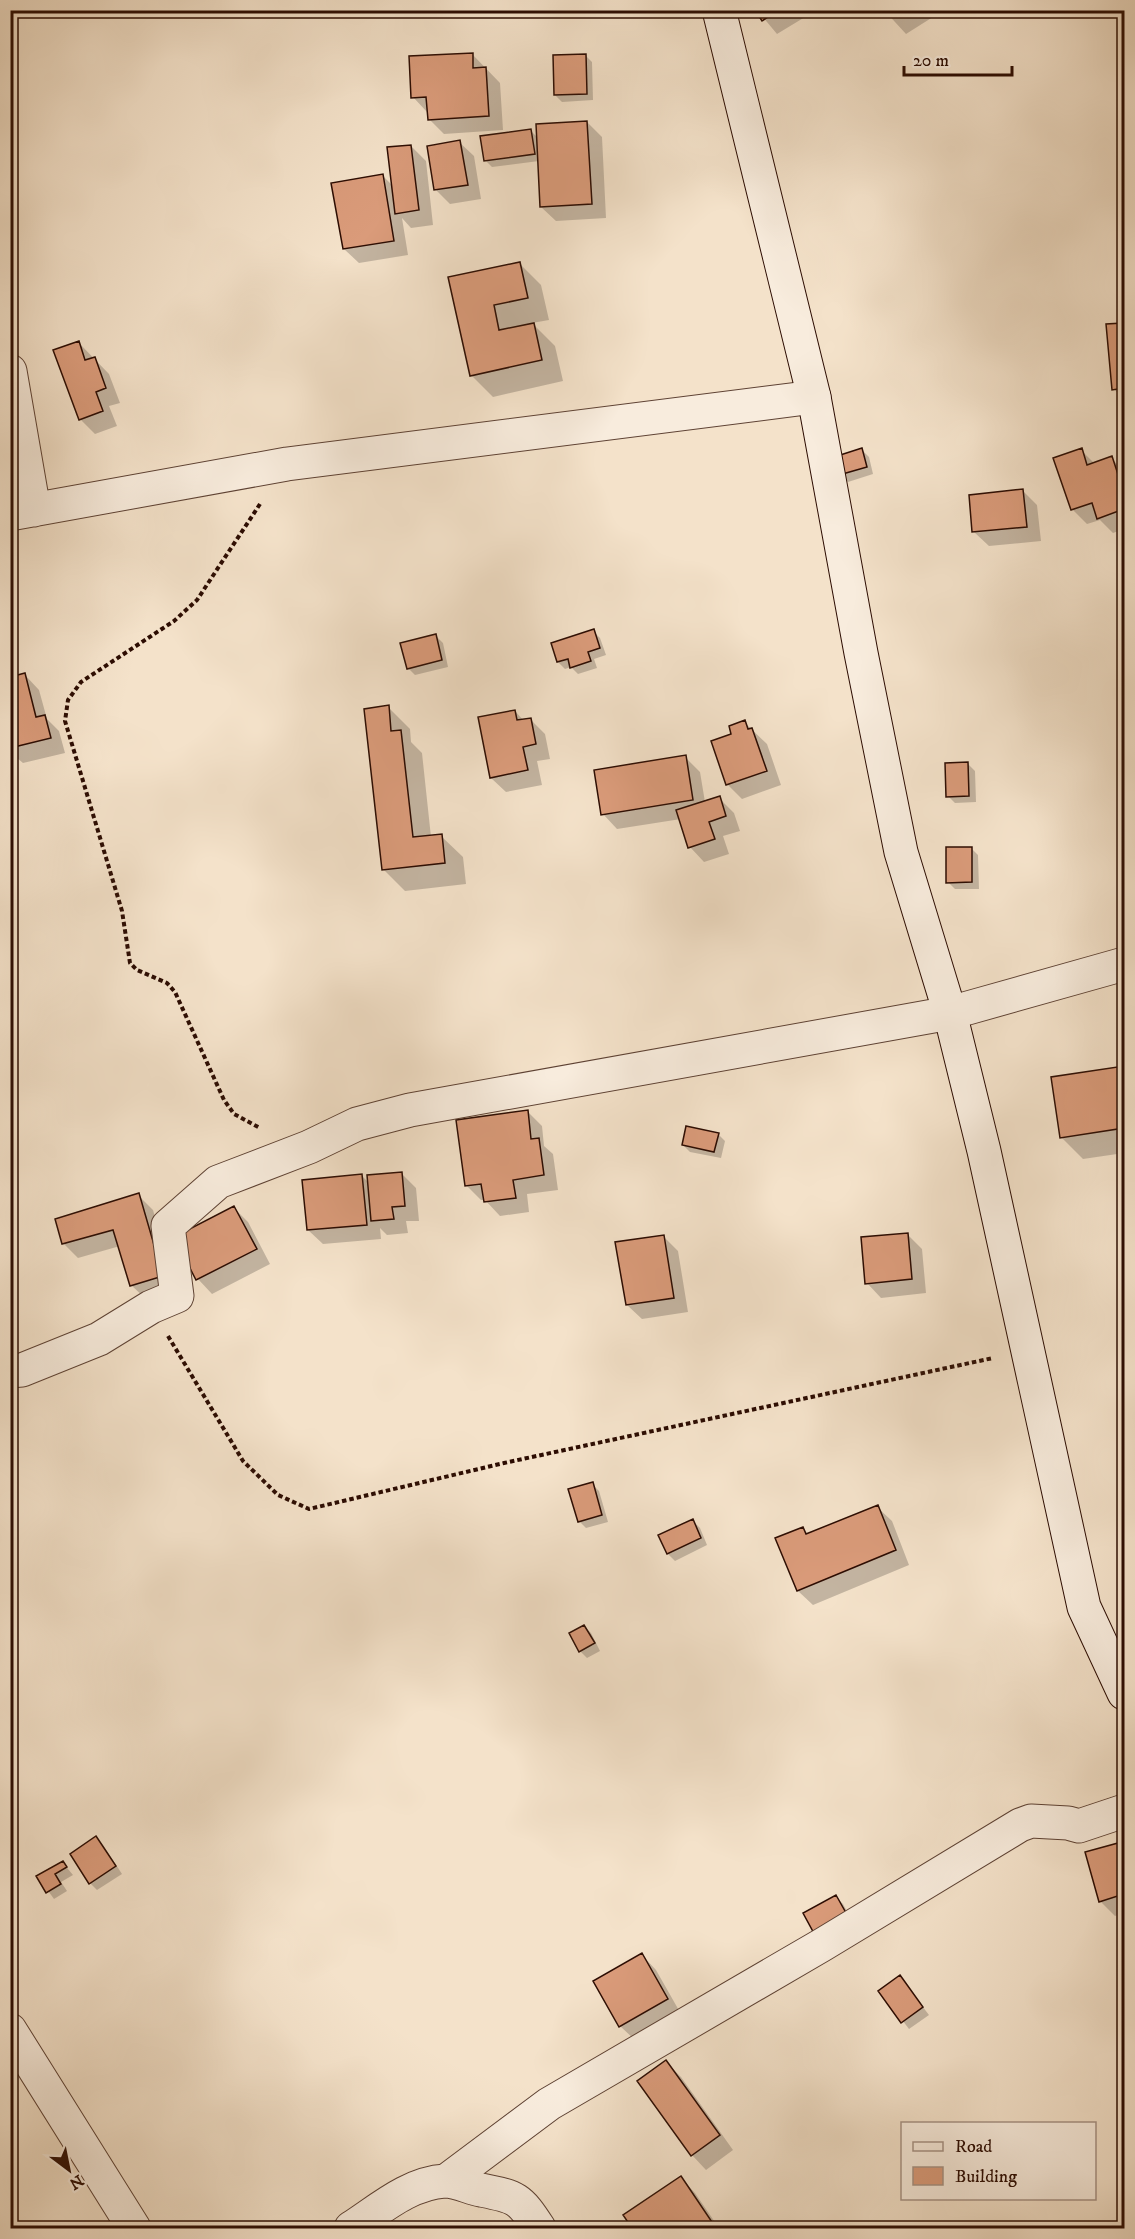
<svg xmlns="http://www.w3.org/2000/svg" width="1135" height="2239" font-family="'IM FELL DW Pica',serif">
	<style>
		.shadow { fill: #0003 }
		.building { fill: #da9b7a; stroke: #2c0c02; stroke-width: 1.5 }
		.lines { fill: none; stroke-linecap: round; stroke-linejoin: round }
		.street-casing { stroke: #5e4234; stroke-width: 35 }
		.secondary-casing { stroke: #2c0c02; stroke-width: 35 }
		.path { stroke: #2c0c02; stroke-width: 4; stroke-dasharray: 4.5 3; stroke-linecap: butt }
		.street { stroke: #f8ecdd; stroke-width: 33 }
		.secondary { stroke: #f8ecdd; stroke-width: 33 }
	</style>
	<rect width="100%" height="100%" fill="#f4e2ca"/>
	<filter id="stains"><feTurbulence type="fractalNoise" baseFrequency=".00333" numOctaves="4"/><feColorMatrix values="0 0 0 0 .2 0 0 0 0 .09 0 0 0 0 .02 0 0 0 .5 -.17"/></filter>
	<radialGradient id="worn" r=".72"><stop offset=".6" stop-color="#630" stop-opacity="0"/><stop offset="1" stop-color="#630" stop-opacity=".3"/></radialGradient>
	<path class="shadow" d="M757,10H807L810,14L777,34Z
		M884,10H944L906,34Z
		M472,54L500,83L503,130L444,134L429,119L427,112L413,97Z
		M585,55L592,62L593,100L562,102L555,95Z
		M1119,87H1124V126Z
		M587,122L602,137L606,218L556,221L541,207L539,161L492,167L485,160L531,131L538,138Z
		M459,142L474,156L481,199L450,204L436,190L428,148Z
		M411,146L426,161L433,225L411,228L402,218L408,255L359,263L344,249L382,175L393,186Z
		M519,263L541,285L549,320L532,323L555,346L563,381L493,397L471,375L450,278Z
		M1124,324V400L1114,389L1108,326Z
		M79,343L109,374L120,403L109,406L117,426L95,434L80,419Z
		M862,450L869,457L873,474L848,482L841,475Z
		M1081,450L1095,464L1111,458L1124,471V529L1113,533L1100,520L1087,524L1072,509Z
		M1023,491L1037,505L1041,541L989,546L974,532Z
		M593,631L600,638L606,655L594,659L597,668L578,674L571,667L565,669L558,662L553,644Z
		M436,636L443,643L448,667L415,675L408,668Z
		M25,675L39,690L47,719L59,731L65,753L23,763L10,752V678Z
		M388,707L410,729L411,742L422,753L431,837L441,836L463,857L466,884L405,891L383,869Z
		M515,711L524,721L530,719L545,734L550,759L537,761L542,785L506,792L491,778L480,719Z
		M744,722L767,744L781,785L742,799L727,784L733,735Z
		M685,757L700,772L705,802L719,798L734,813L740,831L723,836L729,854L704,862L690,847L681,819L617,829L603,814Z
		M968,764L975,771L976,802L955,803L948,796Z
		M971,848L978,855L979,889H955L948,882Z
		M1124,1067V1153L1083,1159L1061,1137L1052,1078Z
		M527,1111L542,1126L544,1146L553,1154L558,1190L527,1194L529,1212L500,1216L485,1200H481L467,1186Z
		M718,1134L725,1141L721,1158L690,1152L683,1145Z
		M401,1173L416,1188L419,1221H406L408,1233L387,1235L380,1228L381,1239L323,1244L308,1230L361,1175L369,1183Z
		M138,1195L153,1210L176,1290L146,1299L131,1285L120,1246L78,1258L64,1244L57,1220Z
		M234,1208L248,1222L270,1264L212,1294L198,1279L176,1237Z
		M907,1234L922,1249L926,1293L881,1298L867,1283Z
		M663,1236L678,1251L688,1312L642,1319L627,1305Z
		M592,1484L599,1491L608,1522L586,1528L579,1521Z
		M877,1507L892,1521L909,1565L813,1605L798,1591L803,1528L809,1535Z
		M693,1521L700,1528L707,1545L675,1561L668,1554L660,1536Z
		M584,1626L591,1633L600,1651L587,1658L580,1651Z
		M96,1838L103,1845L122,1874L97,1890L90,1883L72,1855Z
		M1117,1845L1124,1852V1913L1115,1916L1100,1901Z
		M63,1863L73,1875L61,1882L67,1891L54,1899L38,1877Z
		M836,1897L843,1904L856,1927L818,1937Z
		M642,1955L656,1970L681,2014L635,2040L620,2026Z
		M900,1977L929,2015L909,2029L880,1991Z
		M666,2062L681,2077L733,2150L706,2170L692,2155Z
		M681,2178L695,2193L719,2228H634L625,2216Z"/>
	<path class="building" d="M755,10H778L762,21Z
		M473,53V68L486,67L489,116L428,120L426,97L411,98L409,56Z
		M586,54L587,94L554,95L553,55Z
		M1124,85V137L1118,86Z
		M587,121L592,204L540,207L536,124Z
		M531,129L535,154L484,161L480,136Z
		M460,140L468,185L434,190L427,146Z
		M411,145L419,210L395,214L387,147Z
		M383,174L394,241L343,249L331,183Z
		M520,262L528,298L494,305L499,330L534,323L542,360L470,376L448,277Z
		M1122,312H1124V388L1112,390L1106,324L1123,323Z
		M79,341L85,360L95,357L106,388L96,392L103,411L79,420L53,350Z
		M862,448L867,467L839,475L834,457Z
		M1082,448L1087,465L1112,456L1124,493V509L1097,519L1092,503L1071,510L1053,458Z
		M1023,489L1027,527L972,532L969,495Z
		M594,629L600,648L588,652L591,661L570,668L568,659L557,662L551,643Z
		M436,634L442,660L407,669L400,643Z
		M25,673L36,717L45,715L51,738L10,748V677Z
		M389,705L391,731L401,730L413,837L442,834L445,863L382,870L364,709Z
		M515,710L517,720L531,718L536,744L523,747L528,770L490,778L478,717Z
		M745,720L748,729L752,728L767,771L726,785L711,741L731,734L729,726Z
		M686,755L693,800L601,815L594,770Z
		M968,762L969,796L946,797L945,763Z
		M720,796L726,816L709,822L715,839L688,848L676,810Z
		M946,847H972V882L946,883Z
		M1124,1066V1128L1060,1138L1051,1077Z
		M528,1110L531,1139L539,1138L544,1175L513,1180L516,1198L484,1202L481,1184L465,1186L456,1120Z
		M686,1126L719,1133L714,1152L682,1145Z
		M402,1172L405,1206L392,1207L394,1219L371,1221L367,1175Z
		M362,1174L367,1225L307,1230L302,1180Z
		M139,1193L163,1276L130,1286L113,1230L62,1244L55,1219Z
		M234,1206L257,1249L196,1280L174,1237Z
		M908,1233L912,1279L865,1284L861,1237Z
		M664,1235L674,1298L626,1305L615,1242Z
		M593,1482L602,1515L578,1522L568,1489Z
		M878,1505L896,1550L797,1591L775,1538L803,1527L806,1534Z
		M693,1519L701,1538L667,1554L658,1535Z
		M584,1625L595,1643L579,1652L569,1633Z
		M96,1836L116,1866L89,1884L70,1854Z
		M1118,1843L1124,1867V1894L1099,1902L1085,1852Z
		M63,1861L67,1867L55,1874L61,1884L46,1893L36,1876Z
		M836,1895L850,1920L816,1937L803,1913Z
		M642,1953L668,1999L619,2027L593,1981Z
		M900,1975L923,2007L901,2023L878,1991Z
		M666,2060L720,2135L691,2156L637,2081Z
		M681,2176L716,2228H632L623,2215Z"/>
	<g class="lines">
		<g class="street-casing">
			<path id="street" d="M10,371L34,510
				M10,514L287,464L814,397
				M10,1371L22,1370L99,1339L151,1307L177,1296L168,1226L218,1182L309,1147L357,1124L410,1110L950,1013L1124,964
				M10,2030L134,2228
				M446,2181L549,2104L822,1945L1020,1825L1031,1821L1068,1823L1079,1826L1124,1811
				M351,2228C379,2210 409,2183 445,2181C456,2181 470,2188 481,2190C516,2197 519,2197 539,2228"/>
		</g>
		<g class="secondary-casing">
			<path id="secondary" d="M719,10L814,397L861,653L901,852L950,1013L984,1151L1084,1607L1124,1693"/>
		</g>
		<path class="path" d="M260,504L197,600L174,621L81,682L68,700L65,721L122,911L130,963L137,970L167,983L175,992L224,1100L234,1114L260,1128
			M168,1336L243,1461L278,1495L309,1509L504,1463L993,1358"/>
		<use href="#street" class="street"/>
		<use href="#secondary" class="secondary"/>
	</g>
	<rect width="1135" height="2239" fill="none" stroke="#f4e2ca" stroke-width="36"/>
	<rect x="12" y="12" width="1111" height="2215" fill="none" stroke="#2c0c02" stroke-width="3"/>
	<rect x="18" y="18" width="1099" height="2203" fill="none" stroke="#2c0c02" stroke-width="1.5"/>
	<rect x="901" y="2122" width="195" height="78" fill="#f8ecdd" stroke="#a69285" stroke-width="1.5"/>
	<rect x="913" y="2142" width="30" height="9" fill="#f8ecdd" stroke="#a69285" stroke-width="1.5"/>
	<text x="955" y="2152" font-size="18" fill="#2c0c02">Road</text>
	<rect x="913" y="2167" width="30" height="18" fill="#da9b7a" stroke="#a69285" stroke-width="1.5"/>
	<text x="955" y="2182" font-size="18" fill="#2c0c02">Building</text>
	<g transform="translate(69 2170) rotate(148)" stroke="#f8ecdd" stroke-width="4.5" paint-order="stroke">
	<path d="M0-4.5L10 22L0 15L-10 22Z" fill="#2c0c02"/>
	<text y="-9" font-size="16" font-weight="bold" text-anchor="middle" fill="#2c0c02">N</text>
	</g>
	<path d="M904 66v9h108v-9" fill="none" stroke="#2c0c02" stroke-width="3"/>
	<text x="913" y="66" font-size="18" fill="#2c0c02" stroke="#f8ecdd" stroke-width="4.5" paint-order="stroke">20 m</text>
	<rect width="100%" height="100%" filter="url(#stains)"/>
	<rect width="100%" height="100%" fill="url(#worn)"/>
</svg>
